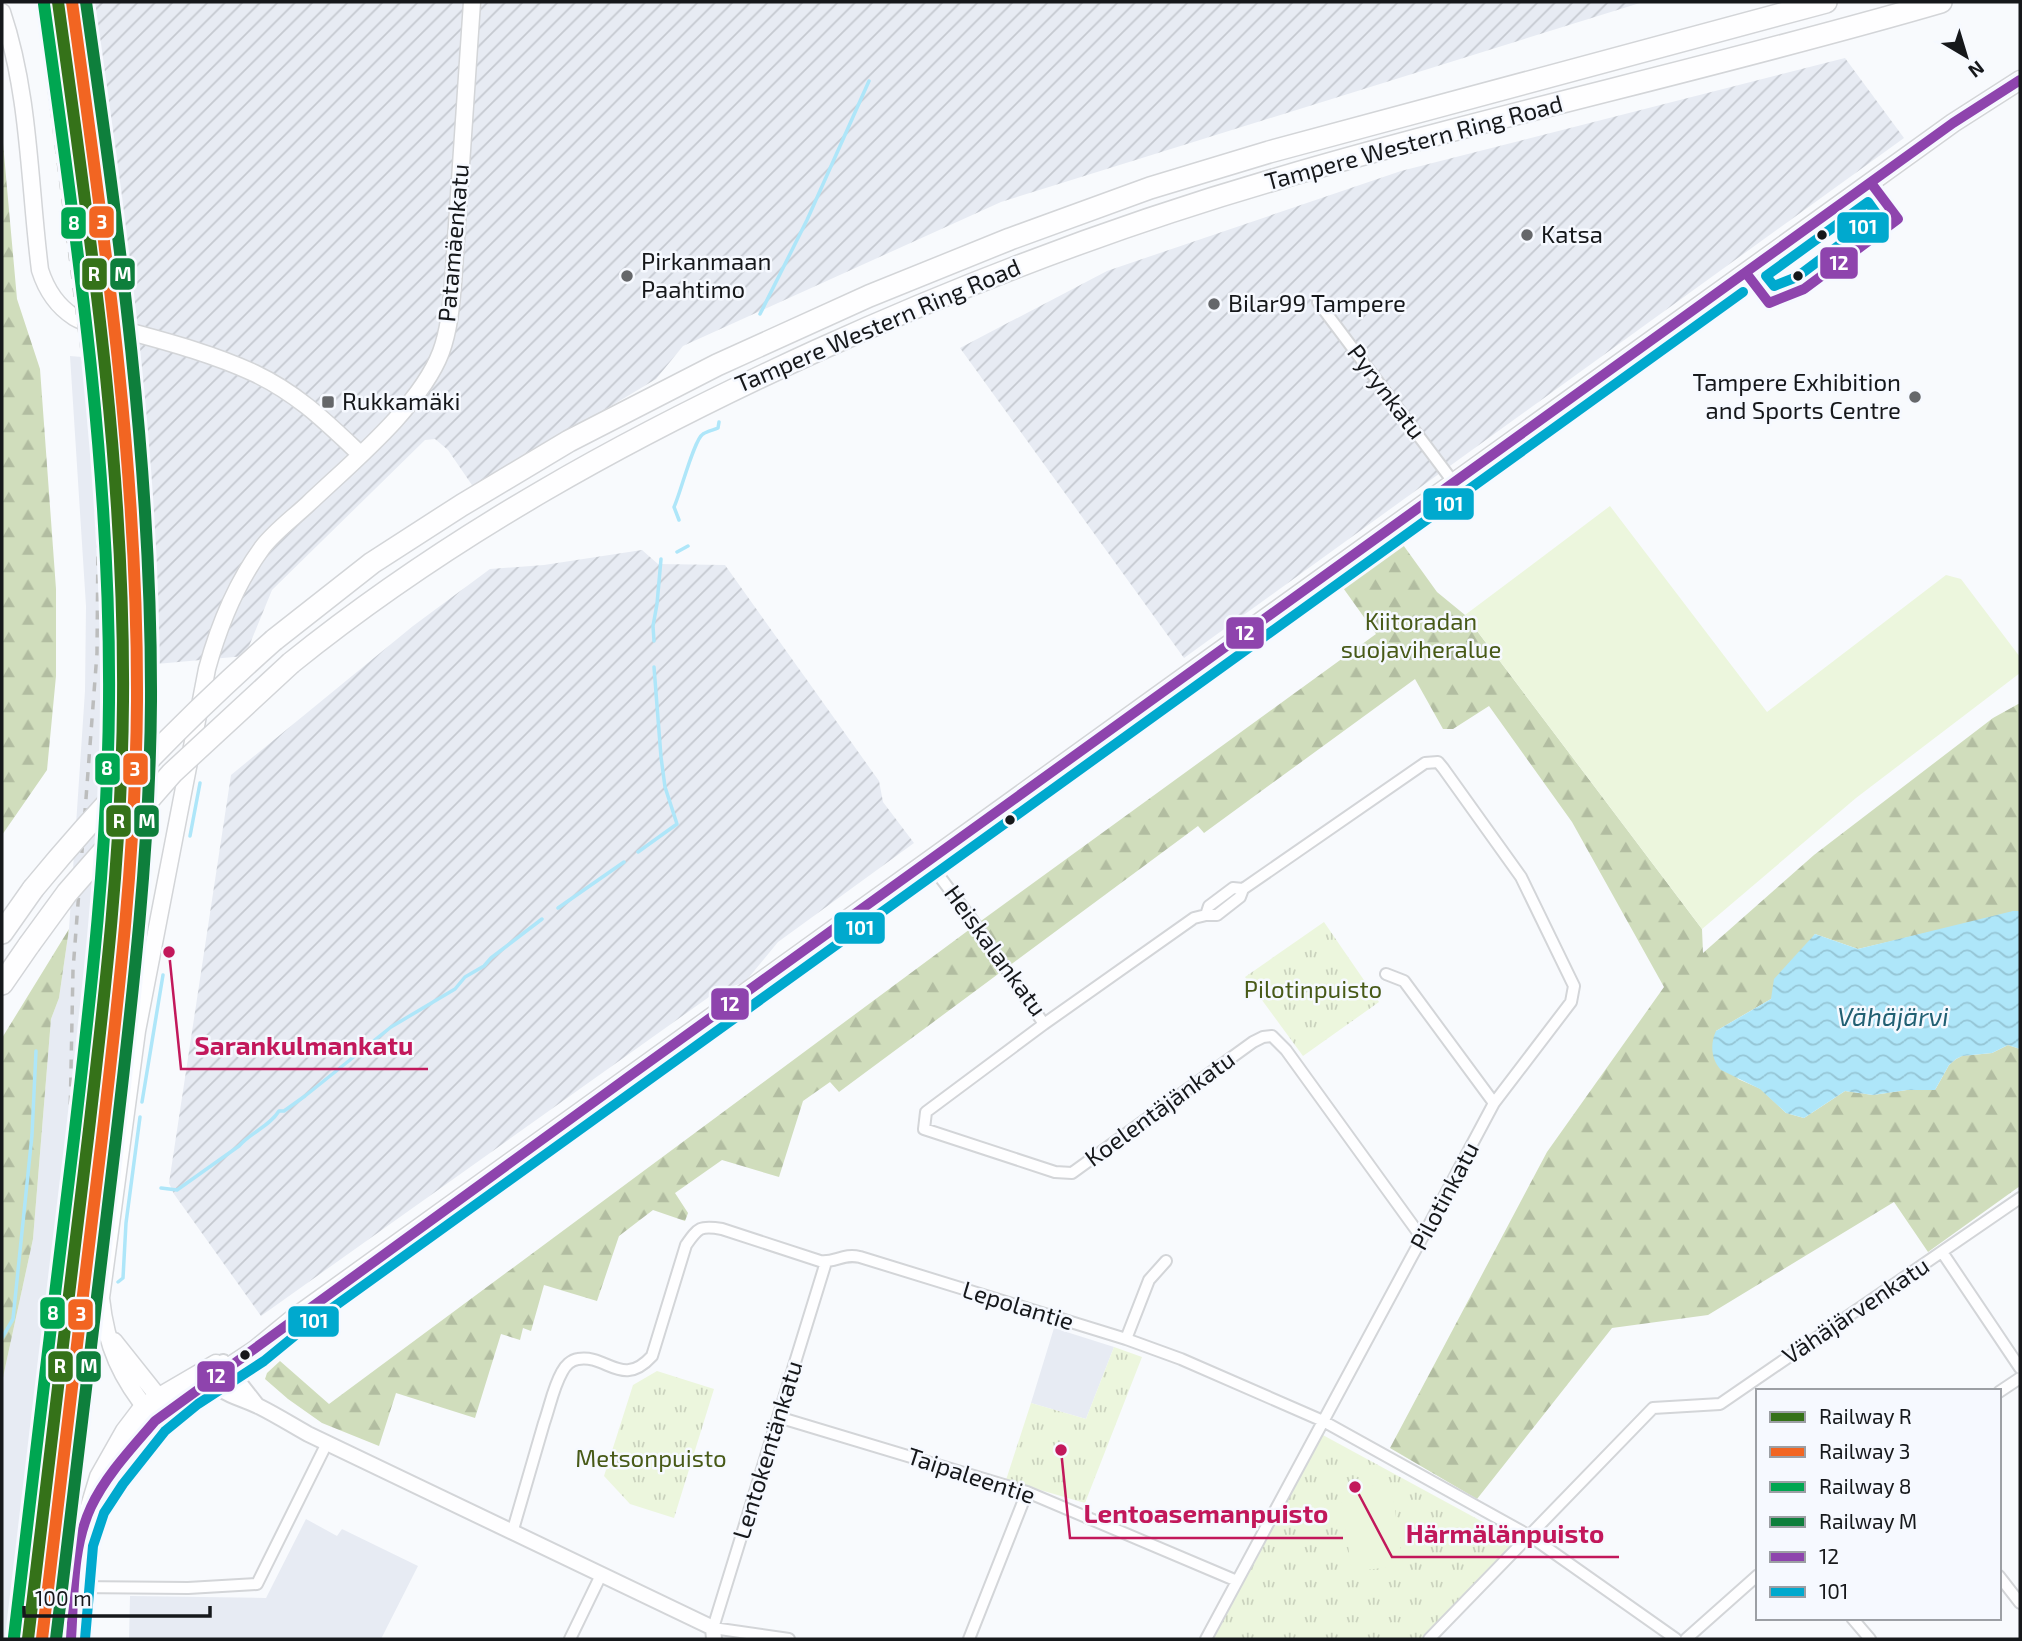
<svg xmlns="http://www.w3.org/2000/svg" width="2022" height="1641" font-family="'Exo 2',sans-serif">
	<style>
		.built { fill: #e7ebf3 }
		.industrial { fill: url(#industrial-furrows) }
		.forest { fill: url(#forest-firs) }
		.park { fill: url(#park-tufts) }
		.garden { fill: #ecf6dd }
		.water { fill: url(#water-waves) }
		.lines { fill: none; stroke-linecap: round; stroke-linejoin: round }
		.stream { stroke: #aee6f9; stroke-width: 3.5 }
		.minor-casing { stroke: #d3d5d8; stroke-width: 14 }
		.tertiary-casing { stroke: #d3d5d8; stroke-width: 18 }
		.secondary-casing { stroke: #d3d5d8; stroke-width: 19 }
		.primary-casing { stroke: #d3d5d8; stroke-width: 21 }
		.motorway-casing { stroke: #d3d5d8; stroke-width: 24 }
		.minor { stroke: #fefeff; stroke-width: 10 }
		.tertiary { stroke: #fefeff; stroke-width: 14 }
		.secondary { stroke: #fefeff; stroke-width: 16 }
		.primary { stroke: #fefeff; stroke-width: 18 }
		.motorway { stroke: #fefeff; stroke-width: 21 }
		.rail { stroke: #bcbdbd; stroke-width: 3.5; stroke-dasharray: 9 9; stroke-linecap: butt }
		.motorway-bridge-casing { stroke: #d3d5d8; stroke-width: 24; stroke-linecap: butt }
		.motorway-bridge { stroke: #fefeff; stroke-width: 21 }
		.bus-1-casing { stroke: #f6f9ff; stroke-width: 16 }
		.bus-2-casing { stroke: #f6f9ff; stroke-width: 16 }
		.bus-1 { stroke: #8e44ad; stroke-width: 10 }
		.bus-2 { stroke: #00a9ce; stroke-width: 10 }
		.rail-1-casing { stroke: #f6f9ff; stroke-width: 18 }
		.rail-2-casing { stroke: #f6f9ff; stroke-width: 18 }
		.rail-3-casing { stroke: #f6f9ff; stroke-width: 18 }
		.rail-4-casing { stroke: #f6f9ff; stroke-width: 18 }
		.rail-1 { stroke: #357219; stroke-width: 12 }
		.rail-2 { stroke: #f26522; stroke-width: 12 }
		.rail-3 { stroke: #00a651; stroke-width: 12 }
		.rail-4 { stroke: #0e7f3c; stroke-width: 12 }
		.poi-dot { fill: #65676a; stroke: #f6f9ff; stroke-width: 2.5 }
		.bus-dot { fill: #16181b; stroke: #f6f9ff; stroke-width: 2.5 }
		.labels { text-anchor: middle; stroke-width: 5; stroke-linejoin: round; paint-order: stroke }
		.street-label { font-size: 24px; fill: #16181b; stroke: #f6f9ff }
		.poi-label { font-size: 24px; fill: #16181b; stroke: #f6f9ff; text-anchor: start }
		.park-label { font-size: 24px; fill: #485a18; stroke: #f6f9ff }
		.water-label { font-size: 26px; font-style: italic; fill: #216073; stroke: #f6f9ff }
		.leader { fill: none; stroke: #c2185b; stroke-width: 2.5 }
		.callout-dot { fill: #c2185b; stroke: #f6f9ff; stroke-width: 2.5 }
		.callout-label { font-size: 26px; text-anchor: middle; font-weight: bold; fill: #c2185b; stroke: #f6f9ff; stroke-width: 5; stroke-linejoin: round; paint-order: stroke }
		.line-badge { stroke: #f6f9ff; stroke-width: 2.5 }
		.badge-label { font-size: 19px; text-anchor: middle; font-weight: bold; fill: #fff }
	</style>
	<defs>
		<pattern id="industrial-furrows" width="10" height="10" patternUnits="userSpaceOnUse" patternTransform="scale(1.75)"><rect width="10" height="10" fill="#e7ebf3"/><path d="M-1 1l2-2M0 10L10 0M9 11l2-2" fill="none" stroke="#c5c9d0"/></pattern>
		<pattern id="forest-firs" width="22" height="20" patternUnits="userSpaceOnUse" patternTransform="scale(1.75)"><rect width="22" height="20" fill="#d0ddbc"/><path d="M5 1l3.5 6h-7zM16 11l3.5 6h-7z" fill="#b2bda1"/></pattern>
		<pattern id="park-tufts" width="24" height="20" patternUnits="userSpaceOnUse" patternTransform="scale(1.75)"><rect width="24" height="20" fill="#ecf6dd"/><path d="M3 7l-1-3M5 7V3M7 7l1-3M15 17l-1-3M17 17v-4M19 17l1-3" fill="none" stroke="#cad2bd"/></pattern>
		<pattern id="water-waves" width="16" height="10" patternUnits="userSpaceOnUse" patternTransform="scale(1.75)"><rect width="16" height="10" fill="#aee6f9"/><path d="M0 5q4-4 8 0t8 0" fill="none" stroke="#95c5d5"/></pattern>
	</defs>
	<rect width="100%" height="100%" fill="#f8fafd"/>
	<path class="built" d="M70,356L118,360L134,666L133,847L74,1337L46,1639H2V1382L33,1239L51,1019L59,998L69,929L85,691L86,606Z
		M1054,1328L1114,1347L1086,1419L1031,1403Z
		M306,1519L337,1536L342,1529L418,1566L381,1639H129L130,1596L266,1598Z"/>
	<path class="industrial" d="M90,2H1643L1001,202L683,346L656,379L474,488L448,450L435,439L425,440L272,590L245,656L134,666L118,360L104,256Z
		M1845,58L1904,138L1184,658L960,348L1107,271L1401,171Z
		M642,550L658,564L725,565L879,781L883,802L914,843L778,942L745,982L716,992L261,1316L174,1194L169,1183L231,775L413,626L490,569L544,565Z"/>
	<path class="forest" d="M2,132L17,299L40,369L56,589V676L47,770L2,835Z
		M1401,542L1437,592L1465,615L1702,929L1703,953L1814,855L1993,718L2020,703V911L1858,949L1815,934L1771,999L1716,1031L1738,1079L1761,1089L1786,1113L1804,1118L1845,1091L1873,1095L1907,1090H1935L1949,1065L1956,1059L1962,1056L1992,1053L2008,1045L2020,1049V1186L1928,1252L1894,1202L1708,1315L1612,1328L1477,1499L1390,1448L1547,1152L1664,987L1572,822L1489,706L1453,729H1443L1415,679L1204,833L1198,826L839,1092L830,1082L803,1101L779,1177L722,1160L675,1193L688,1213L685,1221L653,1210L619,1236L597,1301L544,1285L531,1331L523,1328L520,1340L501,1334L475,1418L396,1393L379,1446L322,1423L288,1399L265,1379L267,1373L280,1361L329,1404L985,918L1376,634L1341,585Z
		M69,929L59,998L51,1019L33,1239L2,1382V1038Z"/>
	<path class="park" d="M1324,922L1379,1002L1303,1056L1245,977Z
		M1114,1347L1142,1357L1085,1503L1006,1480L1031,1403L1086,1419Z
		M657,1371L714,1389L674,1518L630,1504L604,1476L633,1385Z
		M1321,1434L1516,1540L1421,1639H1211Z"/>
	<path class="garden" d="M1610,506L1767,712L1946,575L1961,579L2020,657V673L1856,798L1702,929L1465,615Z
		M1391,1483L1403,1565L1352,1572L1340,1491Z"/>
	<path class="water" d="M2013,911H2020V1049L2008,1045L1992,1053L1962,1056L1956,1059L1949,1065L1935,1090H1907L1873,1095L1845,1091L1804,1118L1786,1113L1760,1089L1721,1070C1711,1059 1710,1044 1716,1031L1771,999L1774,979L1815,934L1858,949Z"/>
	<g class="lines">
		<path class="stream" d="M760,314L807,220L869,81
			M679,520L674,507C680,495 694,439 703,434C707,431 714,430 718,428L719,422
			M677,552L688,546
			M654,641L653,626L657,604L661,559
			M190,836L200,783
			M638,852L677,824L665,787L661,757L654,667
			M558,908L624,862
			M142,1102L163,975
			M161,1188L177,1190L239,1146C251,1132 269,1127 279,1111H284L305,1096L391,1027L455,989L465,977L484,966L491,958L542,919
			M118,1282L123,1278L126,1223L140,1117
			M2,1338L13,1319L32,1135L36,1051
			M65,1528L91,1283
			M91,1575L95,1541
			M88,1639L92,1596"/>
		<g class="minor-casing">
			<path id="minor" d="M1318,302L1454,483
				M928,861L973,921L1044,1024
				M1206,915L1209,906L1233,888L1243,889
				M1386,974L1404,981L1494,1103
				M1942,1252L2020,1368
				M1126,1339L1149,1280L1166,1261
				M1999,1392L2020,1378
				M778,1417L1027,1492L1237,1581
				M512,1533C523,1496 533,1460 544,1423C550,1406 553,1388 562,1372C565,1366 571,1360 578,1359C607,1354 622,1389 652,1356L686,1245C698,1228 700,1225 722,1229L820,1261C835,1263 843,1253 860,1257L1126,1339L1181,1359L1323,1421L1530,1536L1676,1639
				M1999,1576L2020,1603
				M74,1587L188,1588L257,1584L327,1443
				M1852,1618L1870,1639
				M570,1639L601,1575
				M789,1639L713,1628L826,1262
				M969,1639L1027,1492
				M1206,1639L1411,1258L1422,1238L1494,1103L1571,1002L1574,986L1521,877L1443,768L1438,762L1425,763L1243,889L1240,897L1217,915H1206L1194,918L1044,1024L926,1112L924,1129L1055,1172L1072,1173L1253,1042L1263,1037L1272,1036L1286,1050L1422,1238
				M1429,1639L1653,1408L1720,1404L2020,1198
				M1686,1639L1758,1575"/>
		</g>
		<g class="tertiary-casing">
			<path id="tertiary" d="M223,1362L256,1404
				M205,1372C222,1397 236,1395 260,1407C276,1415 292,1425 308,1434L713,1628L714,1639"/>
		</g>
		<g class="secondary-casing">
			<path id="secondary" d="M2,12C30,95 29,184 40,270C46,289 57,306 74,317C91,327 113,327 131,332C172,343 215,355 254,373C298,394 325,421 360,454
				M114,1341L165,1405
				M152,1416C121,1379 106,1346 101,1298L137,1031L207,669C219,625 235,585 262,548C274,532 293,518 308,504C351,463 420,407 441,352C449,330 451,307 453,284L472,2"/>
		</g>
		<g class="primary-casing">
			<path id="primary" d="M91,1507L112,1476L155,1421L190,1393L255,1350L294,1318L1953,123L2020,80
				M71,1639L79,1543L99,1477L125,1431L144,1406L216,1364"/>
		</g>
		<g class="motorway-casing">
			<path id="motorway" d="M274,640L372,563L462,505L569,441L717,365L869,296L1010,239L1150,188L1269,152L1826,2
				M291,663C451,534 630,436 816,351C966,283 1121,224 1280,178C1498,114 1722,66 1941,2
				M2,933L33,889
				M2,984L29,945"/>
		</g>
		<use href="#minor" class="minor"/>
		<use href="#tertiary" class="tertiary"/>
		<use href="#secondary" class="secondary"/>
		<use href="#primary" class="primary"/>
		<use href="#motorway" class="motorway"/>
		<path class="rail" d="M38,2L91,422L98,541L97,653L73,970L69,1169L57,1329
			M54,2L64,108
			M10,1639L49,1313"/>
		<g class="motorway-bridge-casing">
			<path id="motorway-bridge" d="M33,889C107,799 187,717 274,640
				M29,945L67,893L172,773L291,663"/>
		</g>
		<use href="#motorway-bridge" class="motorway-bridge"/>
		<g class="bus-1-casing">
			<path id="bus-1" d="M1746,273L1769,303L1804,289L1898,219L1871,183
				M71,1639C74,1595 72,1548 91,1507C106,1475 132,1448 155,1421L631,1075L1953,123L2020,80"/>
		</g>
		<g class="bus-2-casing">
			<path id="bus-2" d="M1868,202L1878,216L1797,277L1774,286L1766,276Z
				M85,1639L93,1546L104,1513L123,1484L165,1431L198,1404L264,1361L303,1329L1743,292"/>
		</g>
		<use href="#bus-1" class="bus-1"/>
		<use href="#bus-2" class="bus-2"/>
		<g class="rail-1-casing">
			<path id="rail-1" d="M28,1639C47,1472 68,1305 88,1138C105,993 122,848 123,701C125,466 90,234 58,2"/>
		</g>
		<g class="rail-2-casing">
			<path id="rail-2" d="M42,1639C61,1472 82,1305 102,1138C119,993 136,848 137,701C138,466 104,234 72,2"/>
		</g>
		<g class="rail-3-casing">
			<path id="rail-3" d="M14,1637C33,1471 54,1304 74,1138C91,993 108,848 109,702C111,467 76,235 44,4"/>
		</g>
		<g class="rail-4-casing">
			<path id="rail-4" d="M56,1639C75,1472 97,1305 116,1138C133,993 150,848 151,701C152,466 119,234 86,2"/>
		</g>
		<use href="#rail-1" class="rail-1"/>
		<use href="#rail-2" class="rail-2"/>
		<use href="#rail-3" class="rail-3"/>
		<use href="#rail-4" class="rail-4"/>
	</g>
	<g class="poi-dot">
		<circle cx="1527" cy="235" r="7"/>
		<circle cx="627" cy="276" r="7"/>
		<circle cx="1214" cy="304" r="7"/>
		<circle cx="1915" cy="397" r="7"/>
		<rect x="321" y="395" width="14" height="14" rx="3.5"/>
	</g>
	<g class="bus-dot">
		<circle cx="1822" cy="235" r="6"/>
		<circle cx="1798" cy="276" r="6"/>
		<circle cx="1010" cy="820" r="6"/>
		<circle cx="245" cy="1355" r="6"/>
	</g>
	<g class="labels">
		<g class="street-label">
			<text transform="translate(1414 143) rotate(-15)" y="8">Tampere Western Ring Road</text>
			<text transform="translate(454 243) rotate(-85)" y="8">Patamäenkatu</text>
			<text transform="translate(878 326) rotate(-23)" y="8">Tampere Western Ring Road</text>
			<text transform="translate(1386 392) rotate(53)" y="8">Pyrynkatu</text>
			<text transform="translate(995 951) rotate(54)" y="8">Heiskalankatu</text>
			<text transform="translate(1160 1109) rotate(-36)" y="8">Koelentäjänkatu</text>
			<text transform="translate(1445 1196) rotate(-62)" y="8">Pilotinkatu</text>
			<text transform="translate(1018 1306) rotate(17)" y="8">Lepolantie</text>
			<text transform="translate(1856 1311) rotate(-34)" y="8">Vähäjärvenkatu</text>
			<text transform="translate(768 1450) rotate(-73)" y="8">Lentokentänkatu</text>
			<text transform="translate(971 1476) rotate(18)" y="8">Taipaleentie</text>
		</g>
		<g class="poi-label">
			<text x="1541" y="243">Katsa</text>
			<text x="641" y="270">Pirkanmaan<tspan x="641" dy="28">Paahtimo</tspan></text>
			<text x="1228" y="312">Bilar99 Tampere</text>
			<text x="1901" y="391" text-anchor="end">Tampere Exhibition<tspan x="1901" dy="28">and Sports Centre</tspan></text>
			<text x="342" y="410">Rukkamäki</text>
		</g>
		<g class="park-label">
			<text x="1421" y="630">Kiitoradan<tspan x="1421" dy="28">suojaviheralue</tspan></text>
			<text x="1313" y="998">Pilotinpuisto</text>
			<text x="651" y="1467">Metsonpuisto</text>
		</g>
		<g class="water-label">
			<text x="1893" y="1026">Vähäjärvi</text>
		</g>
	</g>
	<path class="leader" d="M169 952L181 1069H428M1061 1450L1070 1538H1343M1355 1487L1392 1557H1619"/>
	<g class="callout-dot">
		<circle cx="169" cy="952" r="7"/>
		<circle cx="1061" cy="1450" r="7"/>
		<circle cx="1355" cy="1487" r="7"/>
	</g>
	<g class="callout-label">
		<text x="304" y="1055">Sarankulmankatu</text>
		<text x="1206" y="1523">Lentoasemanpuisto</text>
		<text x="1505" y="1543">Härmälänpuisto</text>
	</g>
	<g class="line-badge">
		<rect x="88" y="205" width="27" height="34" rx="7" fill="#f26522"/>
		<rect x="60" y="206" width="27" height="34" rx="7" fill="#00a651"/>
		<rect x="1836" y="211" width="54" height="33" rx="7" fill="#00a9ce"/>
		<rect x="1819" y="246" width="40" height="34" rx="7" fill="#8e44ad"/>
		<rect x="109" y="257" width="27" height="34" rx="7" fill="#0e7f3c"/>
		<rect x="81" y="257" width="27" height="34" rx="7" fill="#357219"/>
		<rect x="1422" y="487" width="53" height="34" rx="7" fill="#00a9ce"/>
		<rect x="1225" y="616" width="40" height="34" rx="7" fill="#8e44ad"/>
		<rect x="94" y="752" width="27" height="34" rx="7" fill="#00a651"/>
		<rect x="122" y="752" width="27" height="34" rx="7" fill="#f26522"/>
		<rect x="105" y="804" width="27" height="34" rx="7" fill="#357219"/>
		<rect x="133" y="804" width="27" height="34" rx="7" fill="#0e7f3c"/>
		<rect x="833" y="911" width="53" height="34" rx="7" fill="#00a9ce"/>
		<rect x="710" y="987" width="40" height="34" rx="7" fill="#8e44ad"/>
		<rect x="39" y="1296" width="27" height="34" rx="7" fill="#00a651"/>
		<rect x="67" y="1298" width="27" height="33" rx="7" fill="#f26522"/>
		<rect x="287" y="1305" width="53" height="33" rx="7" fill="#00a9ce"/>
		<rect x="47" y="1350" width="27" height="33" rx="7" fill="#357219"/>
		<rect x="75" y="1350" width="27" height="33" rx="7" fill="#0e7f3c"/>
		<rect x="196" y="1360" width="40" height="33" rx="7" fill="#8e44ad"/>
	</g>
	<g class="badge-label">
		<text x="102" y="229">3</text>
		<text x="74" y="230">8</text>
		<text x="1863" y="234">101</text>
		<text x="1839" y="270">12</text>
		<text x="123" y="281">M</text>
		<text x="94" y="281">R</text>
		<text x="1449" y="511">101</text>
		<text x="1245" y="640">12</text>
		<text x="107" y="775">8</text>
		<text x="135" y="776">3</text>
		<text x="119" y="828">R</text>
		<text x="147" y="828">M</text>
		<text x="860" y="935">101</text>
		<text x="730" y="1011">12</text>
		<text x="53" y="1320">8</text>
		<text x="81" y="1321">3</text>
		<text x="314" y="1328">101</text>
		<text x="60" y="1373">R</text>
		<text x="89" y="1373">M</text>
		<text x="216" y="1383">12</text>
	</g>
	<rect width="2022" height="1641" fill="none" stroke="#16181b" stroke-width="7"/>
	<rect x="1756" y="1389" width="245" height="231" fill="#f6f9ff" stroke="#9c9fa4" stroke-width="2"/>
	<rect x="1770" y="1412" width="35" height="10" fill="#357219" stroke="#9c9fa4" stroke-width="2"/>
	<text x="1819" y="1424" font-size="21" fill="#16181b">Railway R</text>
	<rect x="1770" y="1447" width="35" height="10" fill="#f26522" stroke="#9c9fa4" stroke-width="2"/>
	<text x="1819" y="1459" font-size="21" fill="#16181b">Railway 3</text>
	<rect x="1770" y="1482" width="35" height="10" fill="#00a651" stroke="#9c9fa4" stroke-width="2"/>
	<text x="1819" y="1494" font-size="21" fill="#16181b">Railway 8</text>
	<rect x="1770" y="1517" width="35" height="10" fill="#0e7f3c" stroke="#9c9fa4" stroke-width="2"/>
	<text x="1819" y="1529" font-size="21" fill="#16181b">Railway M</text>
	<rect x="1770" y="1552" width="35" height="10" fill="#8e44ad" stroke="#9c9fa4" stroke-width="2"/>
	<text x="1819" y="1564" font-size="21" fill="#16181b">12</text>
	<rect x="1770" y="1587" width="35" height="10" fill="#00a9ce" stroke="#9c9fa4" stroke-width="2"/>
	<text x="1819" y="1599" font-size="21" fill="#16181b">101</text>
	<g transform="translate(1966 56) rotate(142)" stroke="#f6f9ff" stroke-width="5" paint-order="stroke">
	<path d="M0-5L12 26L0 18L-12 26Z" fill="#16181b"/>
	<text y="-10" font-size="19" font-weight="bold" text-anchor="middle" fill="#16181b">N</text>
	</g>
	<path d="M24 1606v10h186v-10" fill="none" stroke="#16181b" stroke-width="3.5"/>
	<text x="35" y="1606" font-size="21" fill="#16181b" stroke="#f6f9ff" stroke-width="5" paint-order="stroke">100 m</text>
</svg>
